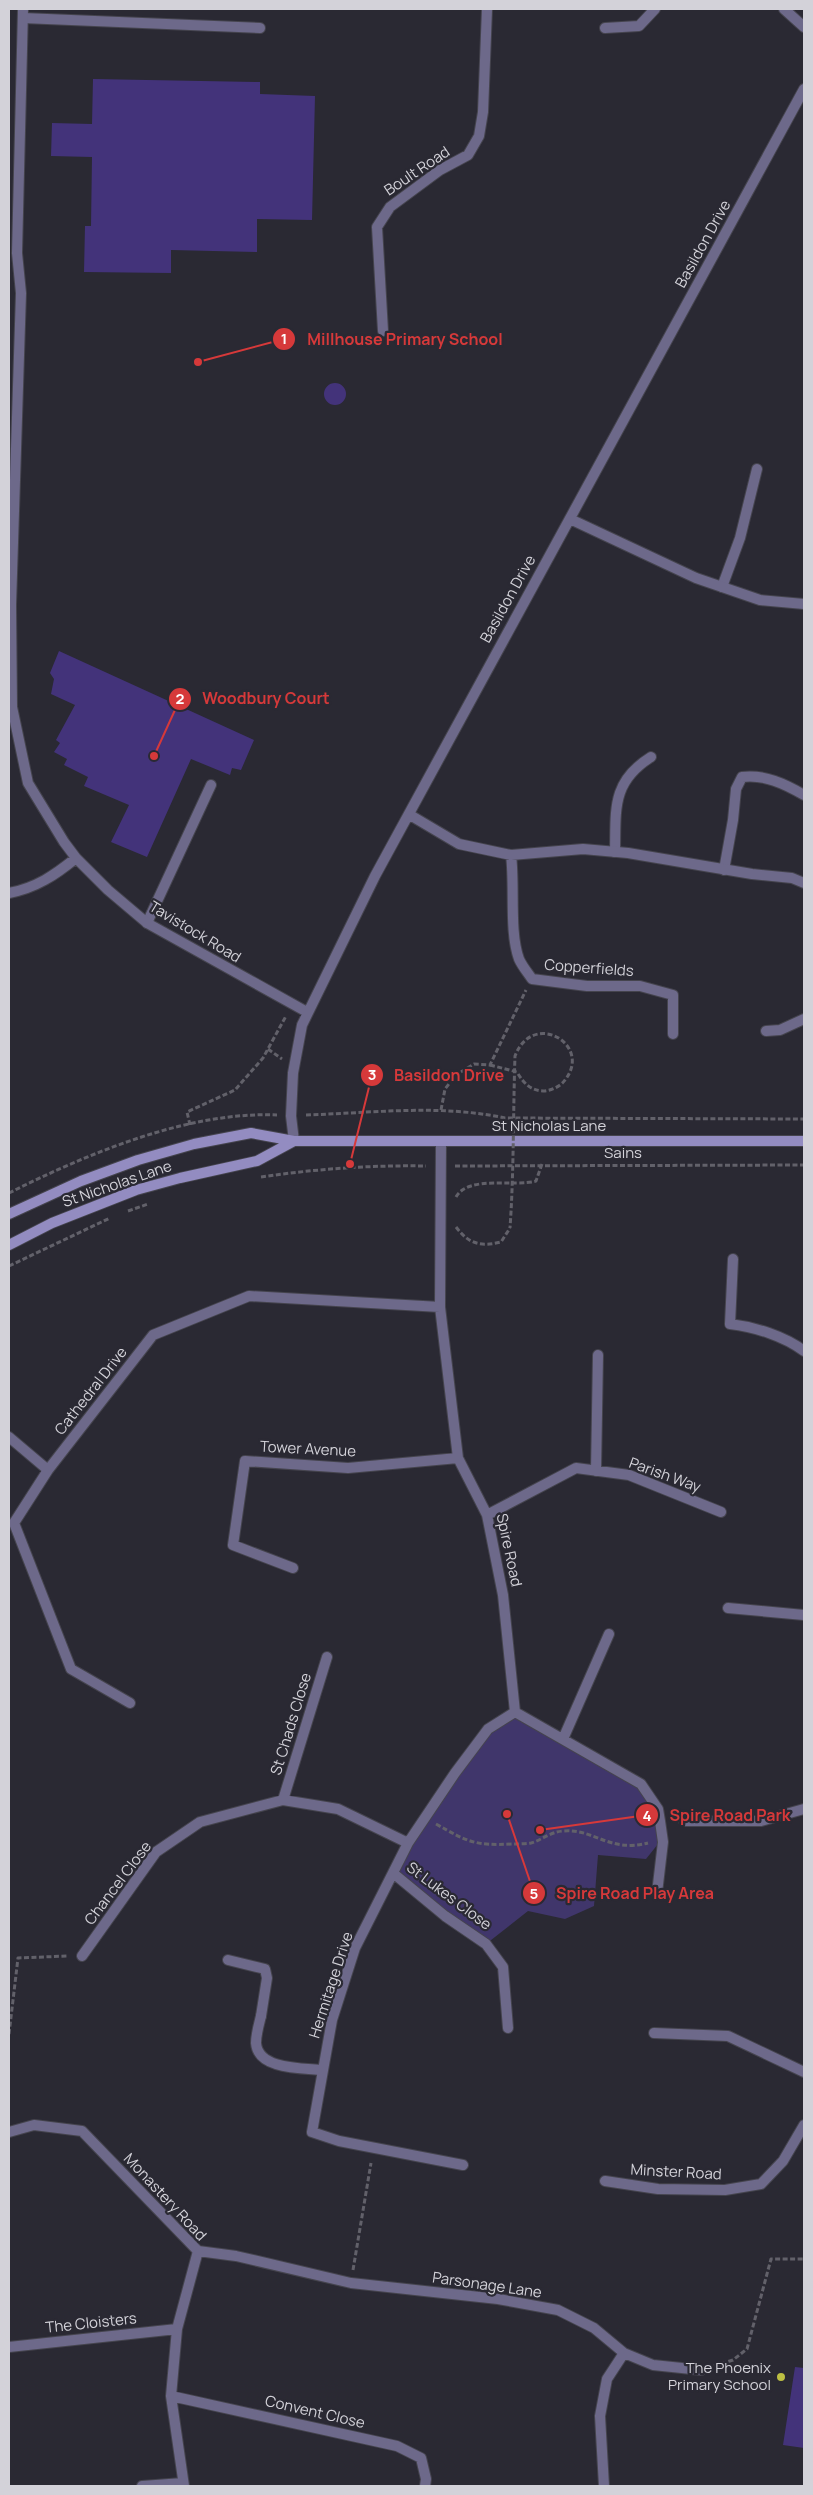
<svg xmlns="http://www.w3.org/2000/svg" width="813" height="2495" font-family="Manrope,sans-serif">
	<style>
		.green { fill: #40366b }
		.building { fill: #43337a }
		.lines { fill: none; stroke-linecap: round; stroke-linejoin: round }
		.lane-casing { stroke: #45444e; stroke-width: 12 }
		.street-casing { stroke: #45444e; stroke-width: 12 }
		.secondary-casing { stroke: #45444e; stroke-width: 12 }
		.path { stroke: #62616a; stroke-width: 3; stroke-dasharray: 5 2.5; stroke-linecap: butt }
		.lane { stroke: #6d698a; stroke-width: 10 }
		.street { stroke: #6d698a; stroke-width: 10 }
		.secondary { stroke: #938cc1; stroke-width: 10 }
		.path-bridge { stroke: #62616a; stroke-width: 3; stroke-dasharray: 5 2.5; stroke-linecap: butt }
		.poi-dot { fill: #bdbf43; stroke: #2a2933; stroke-width: 2 }
		.labels { text-anchor: middle; stroke-width: 4.5; stroke-linejoin: round; paint-order: stroke }
		.street-label { font-size: 15px; fill: #d3d2d9; stroke: #2a2933 }
		.poi-label { font-size: 15px; fill: #d3d2d9; stroke: #2a2933; text-anchor: end }
		.leader { fill: none; stroke: #d6393a; stroke-width: 2 }
		.callout-dot { fill: #d6393a; stroke: #2a2933; stroke-width: 2 }
		.mark-label { font-size: 15px; text-anchor: middle; font-weight: bold; fill: #fff }
		.callout-label { font-size: 16px; text-anchor: middle; font-weight: bold; fill: #d6393a; stroke: #2a2933; stroke-width: 4.5; stroke-linejoin: round; paint-order: stroke }
	</style>
	<rect width="100%" height="100%" fill="#2a2933"/>
	<path class="green" d="M515,1712L641,1784L658,1809L662,1839L646,1859L598,1855L594,1906L565,1919L528,1911L486,1944L393,1873L488,1729Z"/>
	<path class="building" d="M93,79L260,82V94L315,96L312,220L257,219V252L171,250V273L84,272L85,226H91L92,157L51,156L52,123L92,124Z
		M324 394a11 11 0 1 1 22 0a11 11 0 1 1-22 0Z
		M59,651L254,740L241,770L232,768L230,775L191,759L147,857L111,842L129,805L84,786L88,777L64,765L67,759L54,752L60,743L56,740L75,705L51,694L54,679L50,673Z
		M795,2367L804,2368V2448L783,2445Z"/>
	<g class="lines">
		<g class="lane-casing">
			<path id="lane" d="M23,18L260,28
				M605,28L639,26L655,9
				M722,587L740,538L757,469
				M615,852C616,810 611,782 651,757
				M724,870L733,820L736,789L742,777C764,774 785,784 804,795
				M147,923L211,785
				M766,1031L780,1030L804,1019
				M728,1608L804,1615
				M228,1960L265,1969L267,1978L261,2016"/>
		</g>
		<g class="street-casing">
			<path id="street" d="M23,9L17,253L21,293L11,605L12,707L28,783L64,842L76,858L108,890L147,923L307,1012
				M784,9L804,27
				M383,331L377,227L390,207L440,170L468,155L479,136L483,112L487,9
				M570,519L696,578L760,600L804,604
				M410,815L459,844L511,855L583,849L628,853L752,874L792,878L804,883
				M511,855C515,886 509,932 519,959C522,966 528,973 532,979L587,986H640L673,995V1034
				M9,893C36,888 55,875 76,858
				M294,1141L291,1116L293,1073L302,1025L375,876L804,89
				M441,1141L440,1307L458,1458L487,1515L503,1595L515,1712L641,1784L658,1809L660,1821L663,1842L657,1893
				M733,1259L730,1324C755,1327 784,1336 804,1351
				M9,1437L48,1470
				M596,1471L598,1355
				M487,1515L576,1468L629,1475L721,1512
				M293,1568L233,1545L245,1461L348,1468L458,1458
				M130,1703L71,1669L14,1523L48,1470L153,1335L249,1296L440,1307
				M563,1739L609,1634
				M283,1800L327,1657
				M684,1821H761L804,1809
				M393,1873L445,1916L486,1944L503,1967L508,2028
				M82,1956L156,1852L200,1822L283,1800L338,1809L408,1843
				M261,2016C259,2024 256,2034 256,2043C258,2070 303,2068 322,2070
				M654,2033L728,2036L804,2072
				M9,2132L34,2125L82,2131L198,2251L177,2329L171,2396L184,2486
				M463,2165L339,2141L312,2132L332,2020L355,1948L408,1843L455,1773L488,1729L515,1712
				M605,2181L658,2189L725,2190L761,2184L783,2161L804,2125
				M198,2251L236,2256L351,2283L498,2299L558,2310L594,2328L624,2353L607,2379L600,2416L604,2486
				M9,2347L177,2329
				M624,2353L653,2365L701,2370
				M171,2396L397,2446L421,2458L426,2479L425,2486
				M142,2486L183,2483"/>
		</g>
		<g class="secondary-casing">
			<path id="secondary" d="M9,1214L81,1181L138,1160L194,1144L251,1133L294,1141H804
				M9,1245L52,1223L136,1190L180,1178L257,1161L294,1141"/>
		</g>
		<path class="path" d="M268,1049L282,1059
			M441,1110L445,1089L456,1075L474,1064L490,1065L526,990
			M306,1115C372,1113 440,1104 505,1118L804,1119
			M190,1125L187,1112L235,1090L263,1058L286,1016
			M455,1166L804,1165
			M261,1177C315,1169 371,1165 426,1166
			M9,1193C87,1154 188,1111 277,1115
			M456,1197C468,1175 515,1187 536,1181L542,1164
			M128,1211L148,1204
			M456,1227C469,1244 480,1247 501,1242L510,1228
			M9,1266L110,1218
			M436,1824C468,1842 475,1846 512,1844C518,1844 525,1844 531,1843C542,1840 550,1832 563,1831C593,1828 609,1853 648,1843
			M9,2034L18,1958L68,1956
			M353,2270L371,2163
			M714,2366L733,2360L747,2349L771,2259H804"/>
		<use href="#lane" class="lane"/>
		<use href="#street" class="street"/>
		<use href="#secondary" class="secondary"/>
		<path class="path-bridge" d="M490,1065L517,1072C524,1084 531,1091 545,1091C552,1090 561,1086 565,1080C593,1045 533,1009 515,1056C513,1114 514,1171 510,1228"/>
	</g>
	<circle class="poi-dot" cx="781" cy="2377" r="5"/>
	<g class="labels">
		<g class="street-label">
			<text transform="translate(417 171) rotate(-34)" y="5">Boult Road</text>
			<text transform="translate(703 244) rotate(-61)" y="5">Basildon Drive</text>
			<text transform="translate(508 599) rotate(-61)" y="5">Basildon Drive</text>
			<text transform="translate(195 932) rotate(31)" y="5">Tavistock Road</text>
			<text transform="translate(589 968) rotate(4)" y="5">Copperfields</text>
			<text x="549" y="1131">St Nicholas Lane</text>
			<text x="623" y="1158">Sains</text>
			<text transform="translate(117 1184) rotate(-19)" y="5">St Nicholas Lane</text>
			<text transform="translate(91 1391) rotate(-52)" y="5">Cathedral Drive</text>
			<text transform="translate(308 1449) rotate(3)" y="5">Tower Avenue</text>
			<text transform="translate(665 1475) rotate(20)" y="5">Parish Way</text>
			<text transform="translate(509 1550) rotate(78)" y="5">Spire Road</text>
			<text transform="translate(291 1724) rotate(-73)" y="5">St Chads Close</text>
			<text transform="translate(118 1883) rotate(-53)" y="5">Chancel Close</text>
			<text transform="translate(449 1896) rotate(37)" y="5">St Lukes Close</text>
			<text transform="translate(331 1985) rotate(-72)" y="5">Hermitage Drive</text>
			<text transform="translate(676 2172) rotate(3)" y="5">Minster Road</text>
			<text transform="translate(165 2197) rotate(47)" y="5">Monastery Road</text>
			<text transform="translate(487 2285) rotate(8)" y="5">Parsonage Lane</text>
			<text transform="translate(91 2323) rotate(-6)" y="5">The Cloisters</text>
			<text transform="translate(315 2412) rotate(13)" y="5">Convent Close</text>
		</g>
		<g class="poi-label">
			<text x="771" y="2373">The Phoenix<tspan x="771" dy="17">Primary School</tspan></text>
		</g>
	</g>
	<path class="leader" d="M198 362L284 339M154 756L180 699M350 1164L372 1075M540 1830L647 1815M507 1814L534 1893"/>
	<g class="callout-dot">
		<circle cx="198" cy="362" r="5"/>
		<circle cx="154" cy="756" r="5"/>
		<circle cx="350" cy="1164" r="5"/>
		<circle cx="540" cy="1830" r="5"/>
		<circle cx="507" cy="1814" r="5"/>
		<circle cx="284" cy="339" r="12"/>
		<circle cx="180" cy="699" r="12"/>
		<circle cx="372" cy="1075" r="12"/>
		<circle cx="647" cy="1815" r="12"/>
		<circle cx="534" cy="1893" r="12"/>
	</g>
	<g class="mark-label">
		<text x="284" y="344">1</text>
		<text x="180" y="704">2</text>
		<text x="372" y="1080">3</text>
		<text x="647" y="1821">4</text>
		<text x="534" y="1899">5</text>
	</g>
	<g class="callout-label">
		<text x="405" y="345">Millhouse Primary School</text>
		<text x="266" y="704">Woodbury Court</text>
		<text x="449" y="1081">Basildon Drive</text>
		<text x="730" y="1821">Spire Road Park</text>
		<text x="635" y="1899">Spire Road Play Area</text>
	</g>
	<rect width="813" height="2495" fill="none" stroke="#d3d2d9" stroke-width="20"/>
</svg>
